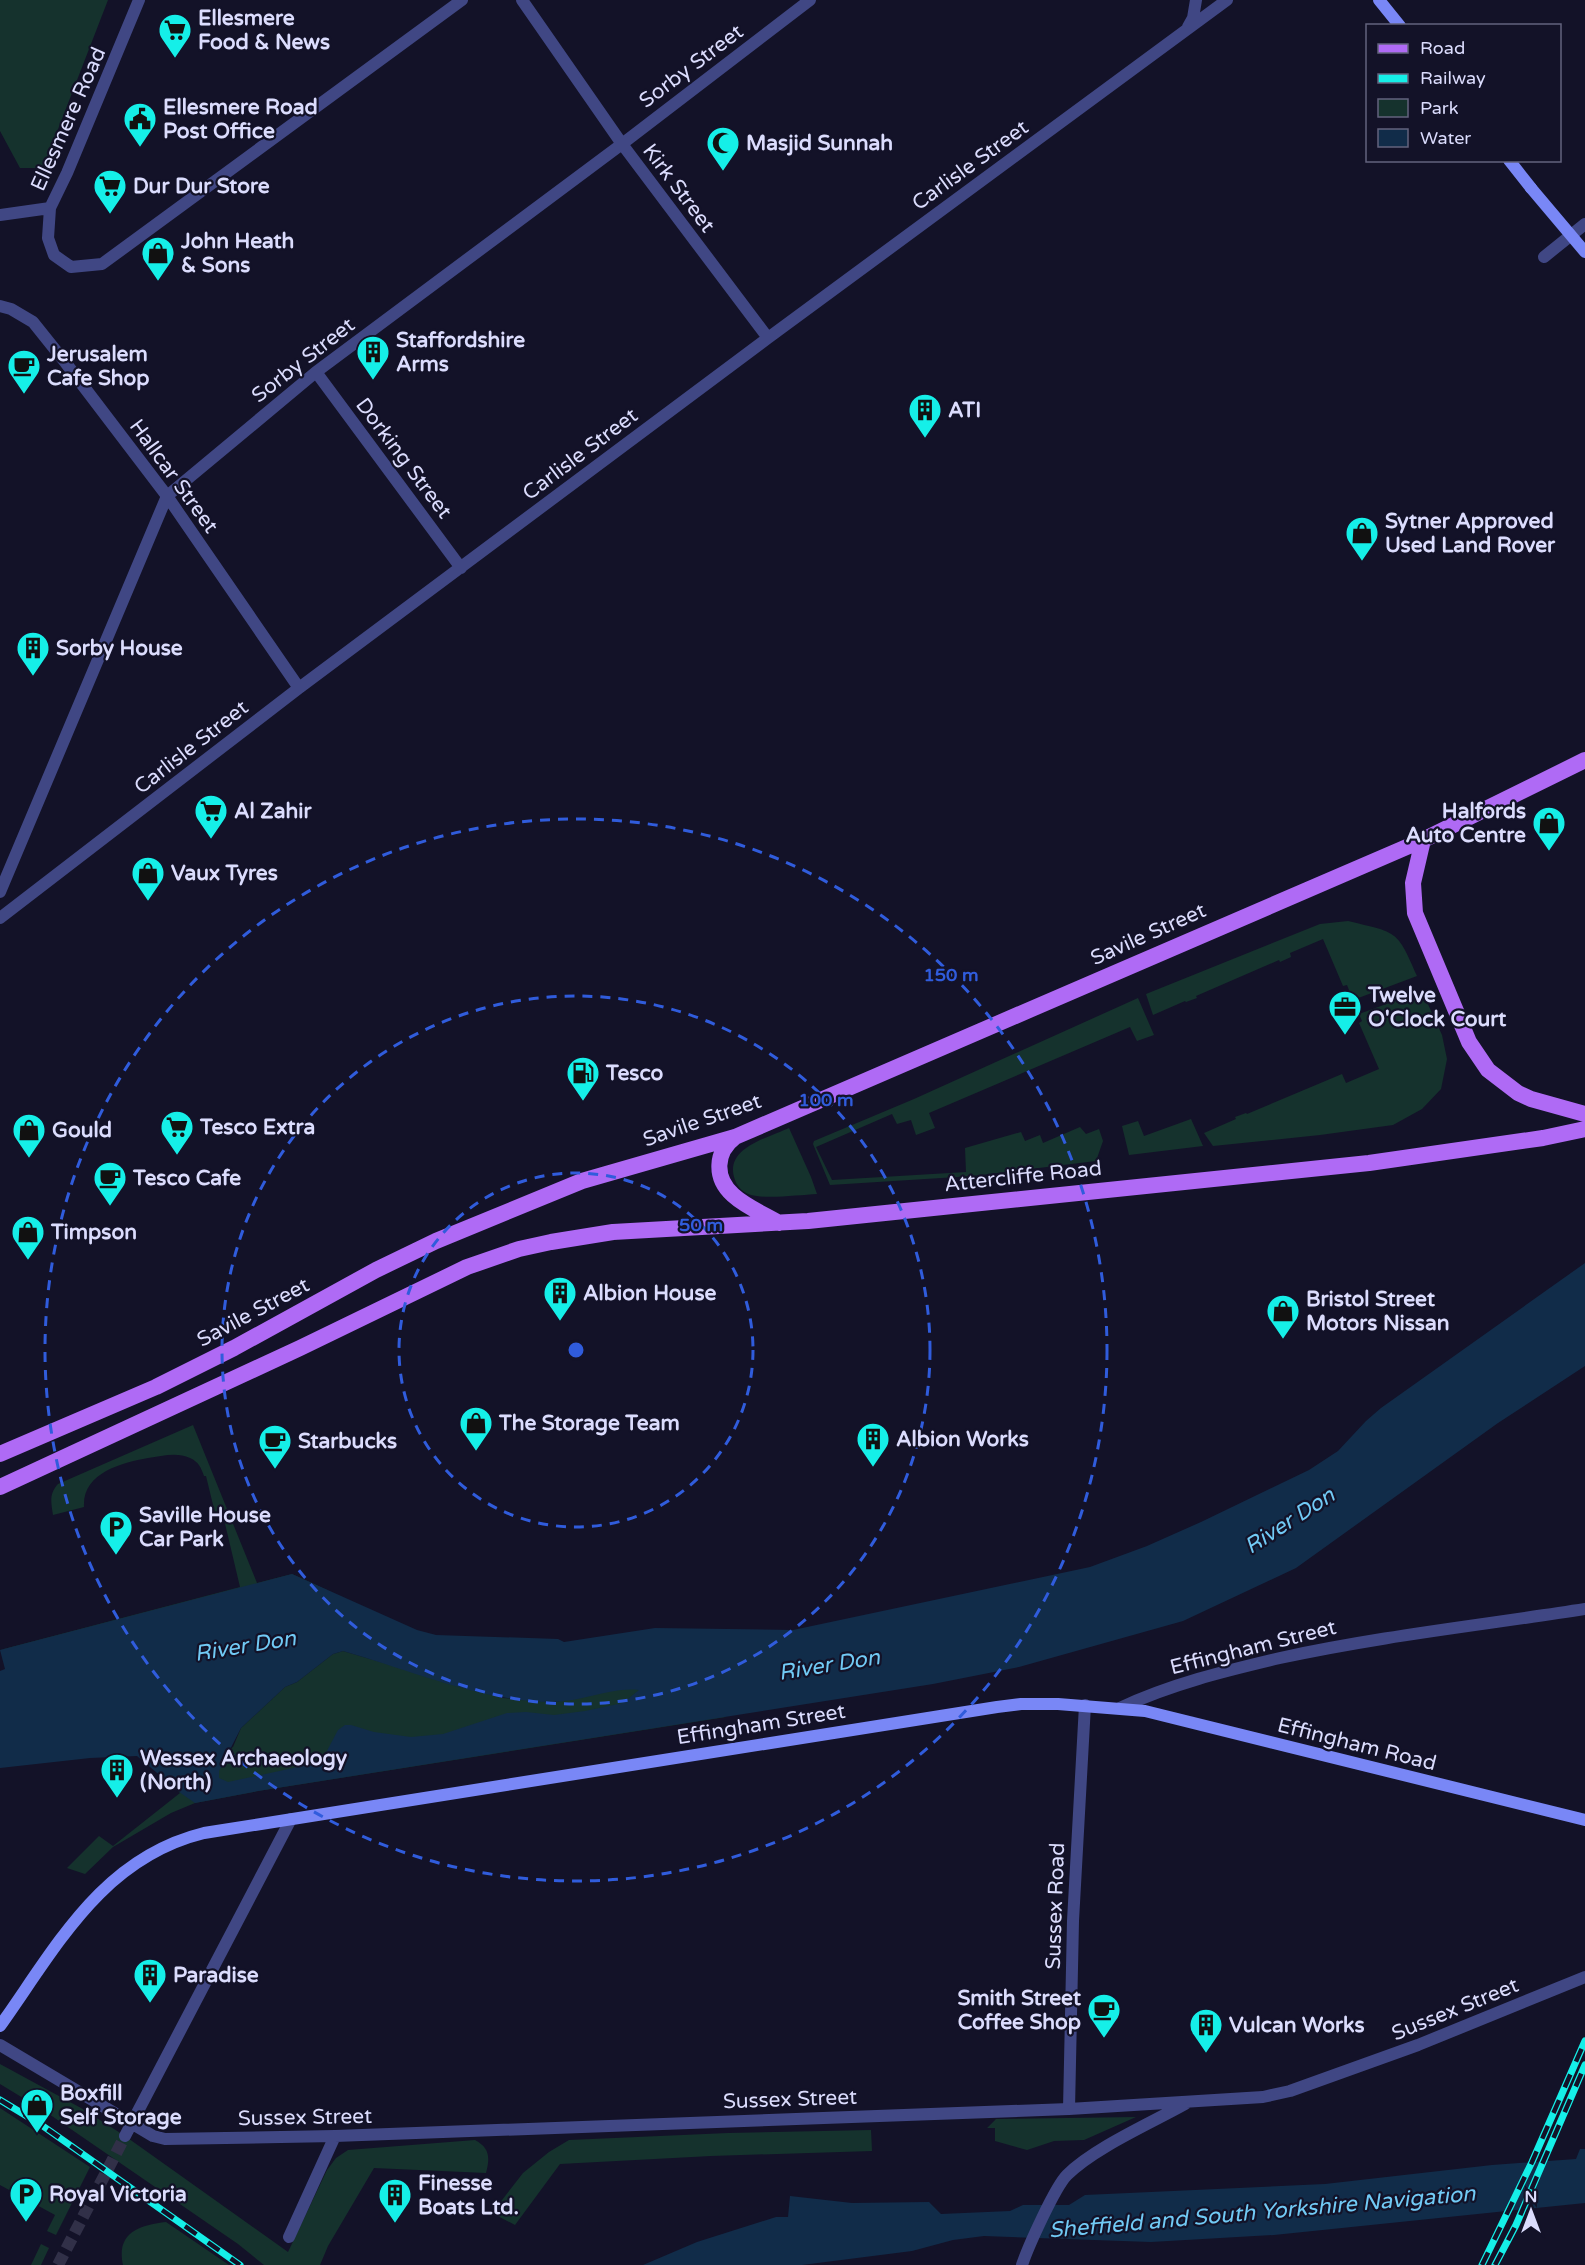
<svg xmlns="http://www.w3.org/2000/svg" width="1585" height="2265" font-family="'Varela Round',sans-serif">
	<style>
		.green { fill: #15322d }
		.water { fill: #112c49; fill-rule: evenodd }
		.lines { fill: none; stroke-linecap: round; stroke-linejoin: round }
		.minor-tunnel { stroke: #313048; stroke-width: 12; stroke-dasharray: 12 6; stroke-linecap: butt }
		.minor { stroke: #404784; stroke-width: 12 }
		.secondary { stroke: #7987f6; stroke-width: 12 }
		.primary { stroke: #af6af5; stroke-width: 16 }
		.rail-casing { stroke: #15efe8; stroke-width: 7 }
		.rail { stroke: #131228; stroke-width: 4.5; stroke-dasharray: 14; stroke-linecap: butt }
		.secondary-bridge { stroke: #7987f6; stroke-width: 12 }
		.ring { fill: none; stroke: #305cdc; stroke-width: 3; stroke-dasharray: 10 8 }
		.labels { text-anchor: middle; stroke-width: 4.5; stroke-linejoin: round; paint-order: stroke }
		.poi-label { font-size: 21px; font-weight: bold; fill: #dbdcfd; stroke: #131228; text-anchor: start }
		.street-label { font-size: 21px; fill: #dbdcfd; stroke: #131228 }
		.water-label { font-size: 22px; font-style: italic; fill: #71caf5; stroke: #131228 }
		.centre { fill: #305cdc; stroke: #131228; stroke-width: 3 }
		.ring-label { font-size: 18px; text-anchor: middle; font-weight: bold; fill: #305cdc; stroke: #131228; stroke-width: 4.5; stroke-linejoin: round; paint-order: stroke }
	</style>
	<rect width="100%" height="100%" fill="#131228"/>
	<path class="green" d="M0,0H108L43,168H20L0,131Z
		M1348,921C1397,933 1397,929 1417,976L1353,1000L1347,985L1343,986L1323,939L1290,953L1291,957L1280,962L1279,960L1196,996L1197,998L1186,1002L1185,1001L1153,1015L1146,994L1320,924Z
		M1422,991L1442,1035L1447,1059L1441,1089L1422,1109L1393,1125L1320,1135L1213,1146L1204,1133L1236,1119L1235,1117L1246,1113L1247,1114L1342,1074L1346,1083L1379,1069L1359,1023L1362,1021L1359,1014Z
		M1138,998L1154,1035L1137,1041L1130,1027L929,1113L935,1128L916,1135L911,1120L897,1124L892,1114L816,1147L832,1180L966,1172L965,1148L1021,1132L1025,1141L1040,1135L1043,1143L1080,1127L1086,1134L1099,1129L1103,1141L1096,1161L973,1176L830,1185L813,1144L814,1141L914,1099Z
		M1191,1119L1203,1146L1129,1155L1122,1126L1138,1121L1144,1136Z
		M789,1128L811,1177L817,1194C800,1195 766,1199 751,1195C744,1193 737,1187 735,1180C723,1148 768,1138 789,1128Z
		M193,1425L257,1583L292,1574L327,1590L0,1650L240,1587L222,1511L215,1513L206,1476H204C201,1468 199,1462 190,1458C177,1452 162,1456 148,1458C121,1463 82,1473 84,1507L53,1515C51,1502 49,1494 58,1484Z
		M343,1651L503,1698L555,1702L617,1689H639L726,1717L258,1791L195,1803L171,1813L113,1847L85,1874L67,1868L99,1836L113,1846L180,1793L171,1784L233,1747L241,1728L285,1687L297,1682L333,1654Z
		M0,2064L81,2108L125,2136L288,2252L327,2170L336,2158L348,2150L475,2140C490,2148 490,2158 486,2173L374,2168L328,2246L320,2265H264L238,2244L46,2112L0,2084Z
		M0,2108L90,2167L56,2235L47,2231L55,2215L0,2185Z
		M1136,2117L1084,2140L1054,2141L1027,2150L995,2141V2128H987L996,2119Z
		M871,2130L872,2151L711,2156L560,2164L515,2225L492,2213L523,2173L549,2152L569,2140L728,2133Z
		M166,2222L229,2265H123C116,2233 139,2225 166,2222Z
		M41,2244L49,2248L41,2265H31Z"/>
	<path class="water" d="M1585,1263V1366L1498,1423L1296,1568L1183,1621L1019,1667L933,1684L258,1791L195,1803L182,1794L137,1756L90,1758L0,1768V1671L5,1669L0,1650L292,1574L417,1630L436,1635L558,1639L564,1642L655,1628L793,1630L1090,1567L1147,1546L1201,1522L1309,1470L1338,1451L1366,1421L1381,1408ZM343,1651C410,1670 483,1702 553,1702C582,1702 610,1687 639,1690L623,1703L585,1711L554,1715L526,1712L507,1713L443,1734L411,1737L374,1732L351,1725H345L338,1730L321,1762L228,1782L219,1778V1771L241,1728L285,1687L297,1682L333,1654Z
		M1580,2149H1585V2203L1274,2235L1151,2242L984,2236L953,2240L912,2251L802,2265H643L697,2242L776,2217H788L790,2196L852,2203L929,2202L941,2214L1010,2211L1023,2205H1069L1085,2195L1325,2184L1492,2165L1576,2159Z"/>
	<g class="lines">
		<path class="minor-tunnel" d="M58,2265L125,2136"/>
		<path class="minor" d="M139,0L67,173L50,208L48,238L54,255L71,267L102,264L462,0
			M522,0L622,144L768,338
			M1188,27L1193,18L1196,0
			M0,215L50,208
			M1544,257L1585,224
			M0,306L11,309L33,322L65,362L167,496L299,688
			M316,372L461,568
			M0,892L167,496L316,372L622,144L810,0
			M0,918L299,688L768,338L1227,0
			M1120,1708C1171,1684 1225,1671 1280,1658C1381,1636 1483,1625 1585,1609
			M0,2045L153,2136L165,2139L335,2136L1069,2109L1263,2097L1290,2091L1418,2045L1585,1977
			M1069,2109L1073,1921L1085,1705
			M125,2136L291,1819
			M289,2237L335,2136
			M1022,2265C1028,2247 1055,2187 1067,2175C1094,2148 1151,2123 1185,2104"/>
		<path class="secondary" d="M1379,0L1400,26
			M1509,160L1531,188
			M0,2026C57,1946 102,1858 204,1833L997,1707L1021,1704H1058L1145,1711L1585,1820"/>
		<path class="primary" d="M1423,840L1413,883L1415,913L1469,1042L1488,1070L1518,1093L1531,1099L1585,1114
			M735,1137C715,1152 714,1178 733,1195C746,1207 764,1214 779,1223
			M0,1454L156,1387L234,1348L376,1270L436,1241L582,1181L735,1137L1423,840L1585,760
			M0,1487L300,1348L467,1267L519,1249L551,1242L613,1232L808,1221L1369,1163L1543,1138L1585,1129"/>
		<g class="rail-casing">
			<path id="rail" d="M0,2100L40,2124L240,2265
				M1482,2265L1532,2162L1585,2041
				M1495,2265L1516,2225L1585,2065"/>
		</g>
		<use href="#rail" class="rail"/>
		<path class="secondary-bridge" d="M1531,188L1585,252"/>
	</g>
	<g class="ring">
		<circle cx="576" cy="1350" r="177"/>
		<circle cx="576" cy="1350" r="354"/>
		<circle cx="576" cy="1350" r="531"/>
	</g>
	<defs>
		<g id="supermarket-pin" transform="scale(1.725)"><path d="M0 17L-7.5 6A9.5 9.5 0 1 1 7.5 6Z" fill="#15efe8" stroke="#131228"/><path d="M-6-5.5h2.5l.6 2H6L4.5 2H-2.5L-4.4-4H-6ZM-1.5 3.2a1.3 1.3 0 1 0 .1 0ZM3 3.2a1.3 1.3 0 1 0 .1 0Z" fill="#111"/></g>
		<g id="civic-pin" transform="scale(1.725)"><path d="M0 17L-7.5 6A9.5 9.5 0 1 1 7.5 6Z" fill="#15efe8" stroke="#131228"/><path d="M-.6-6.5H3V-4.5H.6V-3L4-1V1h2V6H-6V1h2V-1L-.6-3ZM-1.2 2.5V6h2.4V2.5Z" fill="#111"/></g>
		<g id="mosque-pin" transform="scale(1.725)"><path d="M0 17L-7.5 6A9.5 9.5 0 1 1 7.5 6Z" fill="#15efe8" stroke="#131228"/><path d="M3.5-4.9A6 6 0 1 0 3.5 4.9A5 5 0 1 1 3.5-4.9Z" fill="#111"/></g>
		<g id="shop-pin" transform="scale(1.725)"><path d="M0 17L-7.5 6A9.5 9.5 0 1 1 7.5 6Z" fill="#15efe8" stroke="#131228"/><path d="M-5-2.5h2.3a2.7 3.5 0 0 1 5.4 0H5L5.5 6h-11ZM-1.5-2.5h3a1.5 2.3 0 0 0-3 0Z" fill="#111"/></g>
		<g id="building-pin" transform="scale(1.725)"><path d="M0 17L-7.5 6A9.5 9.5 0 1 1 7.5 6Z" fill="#15efe8" stroke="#131228"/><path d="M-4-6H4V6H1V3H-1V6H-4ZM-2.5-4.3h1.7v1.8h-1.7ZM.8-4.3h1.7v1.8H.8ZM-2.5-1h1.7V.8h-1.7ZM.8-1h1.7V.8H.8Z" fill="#111"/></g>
		<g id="cafe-pin" transform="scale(1.725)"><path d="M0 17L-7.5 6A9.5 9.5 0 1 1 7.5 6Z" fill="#15efe8" stroke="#131228"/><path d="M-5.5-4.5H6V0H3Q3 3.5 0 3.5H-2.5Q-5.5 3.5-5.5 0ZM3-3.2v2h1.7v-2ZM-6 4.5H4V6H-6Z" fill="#111"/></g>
		<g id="office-pin" transform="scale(1.725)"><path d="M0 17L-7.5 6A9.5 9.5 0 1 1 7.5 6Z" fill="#15efe8" stroke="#131228"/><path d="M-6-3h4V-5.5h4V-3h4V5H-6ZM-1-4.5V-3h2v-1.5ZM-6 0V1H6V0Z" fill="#111"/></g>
		<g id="fuel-pin" transform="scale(1.725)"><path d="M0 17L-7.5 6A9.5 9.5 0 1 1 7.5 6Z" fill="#15efe8" stroke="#131228"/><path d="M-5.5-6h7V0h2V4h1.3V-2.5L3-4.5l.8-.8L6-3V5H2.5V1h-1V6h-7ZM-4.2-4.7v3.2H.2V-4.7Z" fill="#111"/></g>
		<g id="parking-pin" transform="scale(1.725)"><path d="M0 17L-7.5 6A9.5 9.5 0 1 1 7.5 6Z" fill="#15efe8" stroke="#131228"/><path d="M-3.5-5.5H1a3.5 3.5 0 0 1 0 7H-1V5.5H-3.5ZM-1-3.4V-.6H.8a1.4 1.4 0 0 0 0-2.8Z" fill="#111"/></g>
	</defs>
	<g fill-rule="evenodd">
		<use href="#supermarket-pin" x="175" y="30"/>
		<use href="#civic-pin" x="140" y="119"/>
		<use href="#mosque-pin" x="723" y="143"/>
		<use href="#supermarket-pin" x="110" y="186"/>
		<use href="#shop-pin" x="158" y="253"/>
		<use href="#building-pin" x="373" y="352"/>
		<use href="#cafe-pin" x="24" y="366"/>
		<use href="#building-pin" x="925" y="410"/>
		<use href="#shop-pin" x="1362" y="533"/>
		<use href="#building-pin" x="33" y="648"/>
		<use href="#supermarket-pin" x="211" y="811"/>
		<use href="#shop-pin" x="1549" y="823"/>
		<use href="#shop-pin" x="148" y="873"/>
		<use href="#office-pin" x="1345" y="1007"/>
		<use href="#fuel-pin" x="583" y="1073"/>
		<use href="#supermarket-pin" x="177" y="1127"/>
		<use href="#shop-pin" x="29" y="1130"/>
		<use href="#cafe-pin" x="110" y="1178"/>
		<use href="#shop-pin" x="28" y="1232"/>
		<use href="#building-pin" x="560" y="1293"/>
		<use href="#shop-pin" x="1283" y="1311"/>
		<use href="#shop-pin" x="476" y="1423"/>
		<use href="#building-pin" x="873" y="1439"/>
		<use href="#cafe-pin" x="275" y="1441"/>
		<use href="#parking-pin" x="116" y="1527"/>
		<use href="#building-pin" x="117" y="1770"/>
		<use href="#building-pin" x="150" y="1975"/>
		<use href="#cafe-pin" x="1104" y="2010"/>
		<use href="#building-pin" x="1206" y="2025"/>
		<use href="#shop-pin" x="37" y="2105"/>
		<use href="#parking-pin" x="26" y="2194"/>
		<use href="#building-pin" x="395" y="2195"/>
	</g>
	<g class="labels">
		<g class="poi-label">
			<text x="198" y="25">Ellesmere<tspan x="198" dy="24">Food &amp; News</tspan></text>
			<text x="163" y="114">Ellesmere Road<tspan x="163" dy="24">Post Office</tspan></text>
			<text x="746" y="150">Masjid Sunnah</text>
			<text x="133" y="193">Dur Dur Store</text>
			<text x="181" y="248">John Heath<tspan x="181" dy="24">&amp; Sons</tspan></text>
			<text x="396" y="347">Staffordshire<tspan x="396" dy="24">Arms</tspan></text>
			<text x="47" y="361">Jerusalem<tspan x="47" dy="24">Cafe Shop</tspan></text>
			<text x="948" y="417">ATI</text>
			<text x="1385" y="528">Sytner Approved<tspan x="1385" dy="24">Used Land Rover</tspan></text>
			<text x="56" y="655">Sorby House</text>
			<text x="234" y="818">Al Zahir</text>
			<text x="1526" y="818" text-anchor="end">Halfords<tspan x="1526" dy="24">Auto Centre</tspan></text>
			<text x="171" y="880">Vaux Tyres</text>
			<text x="1368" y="1002">Twelve<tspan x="1368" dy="24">O'Clock Court</tspan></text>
			<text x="606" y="1080">Tesco</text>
			<text x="200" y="1134">Tesco Extra</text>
			<text x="52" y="1137">Gould</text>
			<text x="133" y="1185">Tesco Cafe</text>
			<text x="51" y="1239">Timpson</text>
			<text x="583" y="1300">Albion House</text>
			<text x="1306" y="1306">Bristol Street<tspan x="1306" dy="24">Motors Nissan</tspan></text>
			<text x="499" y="1430">The Storage Team</text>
			<text x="896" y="1446">Albion Works</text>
			<text x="298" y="1448">Starbucks</text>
			<text x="139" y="1522">Saville House<tspan x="139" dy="24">Car Park</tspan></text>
			<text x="140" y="1765">Wessex Archaeology<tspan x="140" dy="24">(North)</tspan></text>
			<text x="173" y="1982">Paradise</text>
			<text x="1081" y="2005" text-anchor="end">Smith Street<tspan x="1081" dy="24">Coffee Shop</tspan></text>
			<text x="1229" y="2032">Vulcan Works</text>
			<text x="60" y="2100">Boxfill<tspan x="60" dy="24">Self Storage</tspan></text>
			<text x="418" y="2190">Finesse<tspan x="418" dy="24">Boats Ltd.</tspan></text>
			<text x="49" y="2201">Royal Victoria</text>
		</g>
		<g class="street-label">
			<text transform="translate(691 66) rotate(-37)" y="7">Sorby Street</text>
			<text transform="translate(68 119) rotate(-66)" y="7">Ellesmere Road</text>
			<text transform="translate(970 165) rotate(-36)" y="7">Carlisle Street</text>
			<text transform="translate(679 188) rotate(53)" y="7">Kirk Street</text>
			<text transform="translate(303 360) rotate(-38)" y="7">Sorby Street</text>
			<text transform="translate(580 454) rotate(-37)" y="7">Carlisle Street</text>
			<text transform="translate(404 458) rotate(53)" y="7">Dorking Street</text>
			<text transform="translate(174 476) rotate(54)" y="7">Hallcar Street</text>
			<text transform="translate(191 747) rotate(-38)" y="7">Carlisle Street</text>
			<text transform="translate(1148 934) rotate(-24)" y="7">Savile Street</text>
			<text transform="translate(702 1120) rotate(-19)" y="7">Savile Street</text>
			<text transform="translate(1023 1176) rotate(-6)" y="7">Attercliffe Road</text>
			<text transform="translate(253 1312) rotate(-28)" y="7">Savile Street</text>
			<text transform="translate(1253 1647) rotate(-14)" y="7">Effingham Street</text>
			<text transform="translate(761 1724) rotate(-9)" y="7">Effingham Street</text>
			<text transform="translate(1357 1744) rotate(14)" y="7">Effingham Road</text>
			<text transform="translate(1055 1906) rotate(-88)" y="7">Sussex Road</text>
			<text transform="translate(1455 2009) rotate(-22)" y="7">Sussex Street</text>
			<text transform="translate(790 2099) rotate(-2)" y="7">Sussex Street</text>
			<text transform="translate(305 2117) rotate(-1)" y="7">Sussex Street</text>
		</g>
		<g class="water-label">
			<text transform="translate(1289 1520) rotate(-33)" y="8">River Don</text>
			<text transform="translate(245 1645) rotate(-9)" y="8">River Don</text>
			<text transform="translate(829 1664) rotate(-9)" y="8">River Don</text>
			<text transform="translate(1262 2211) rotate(-5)" y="8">Sheffield and South Yorkshire Navigation</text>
		</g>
	</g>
	<circle cx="576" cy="1350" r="9" class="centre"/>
	<g class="ring-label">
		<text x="951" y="981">150 m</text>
		<text x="826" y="1106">100 m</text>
		<text x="701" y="1231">50 m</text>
	</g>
	<rect x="1366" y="24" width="195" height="138" fill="#131228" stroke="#63637d" stroke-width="1.5"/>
	<rect x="1378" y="44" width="30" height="9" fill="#af6af5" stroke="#63637d" stroke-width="1.5"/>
	<text x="1420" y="54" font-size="18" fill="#dbdcfd">Road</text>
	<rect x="1378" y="74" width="30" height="9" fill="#15efe8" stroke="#63637d" stroke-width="1.5"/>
	<text x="1420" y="84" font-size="18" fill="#dbdcfd">Railway</text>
	<rect x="1378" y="99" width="30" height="18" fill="#15322d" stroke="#63637d" stroke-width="1.5"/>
	<text x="1420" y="114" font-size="18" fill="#dbdcfd">Park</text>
	<rect x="1378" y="129" width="30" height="18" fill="#112c49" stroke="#63637d" stroke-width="1.5"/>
	<text x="1420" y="144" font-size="18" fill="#dbdcfd">Water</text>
	<g transform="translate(1531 2211)" stroke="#131228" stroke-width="4.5" paint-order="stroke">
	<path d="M0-4.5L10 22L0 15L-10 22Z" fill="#dbdcfd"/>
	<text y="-9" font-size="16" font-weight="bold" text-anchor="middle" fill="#dbdcfd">N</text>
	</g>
</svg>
